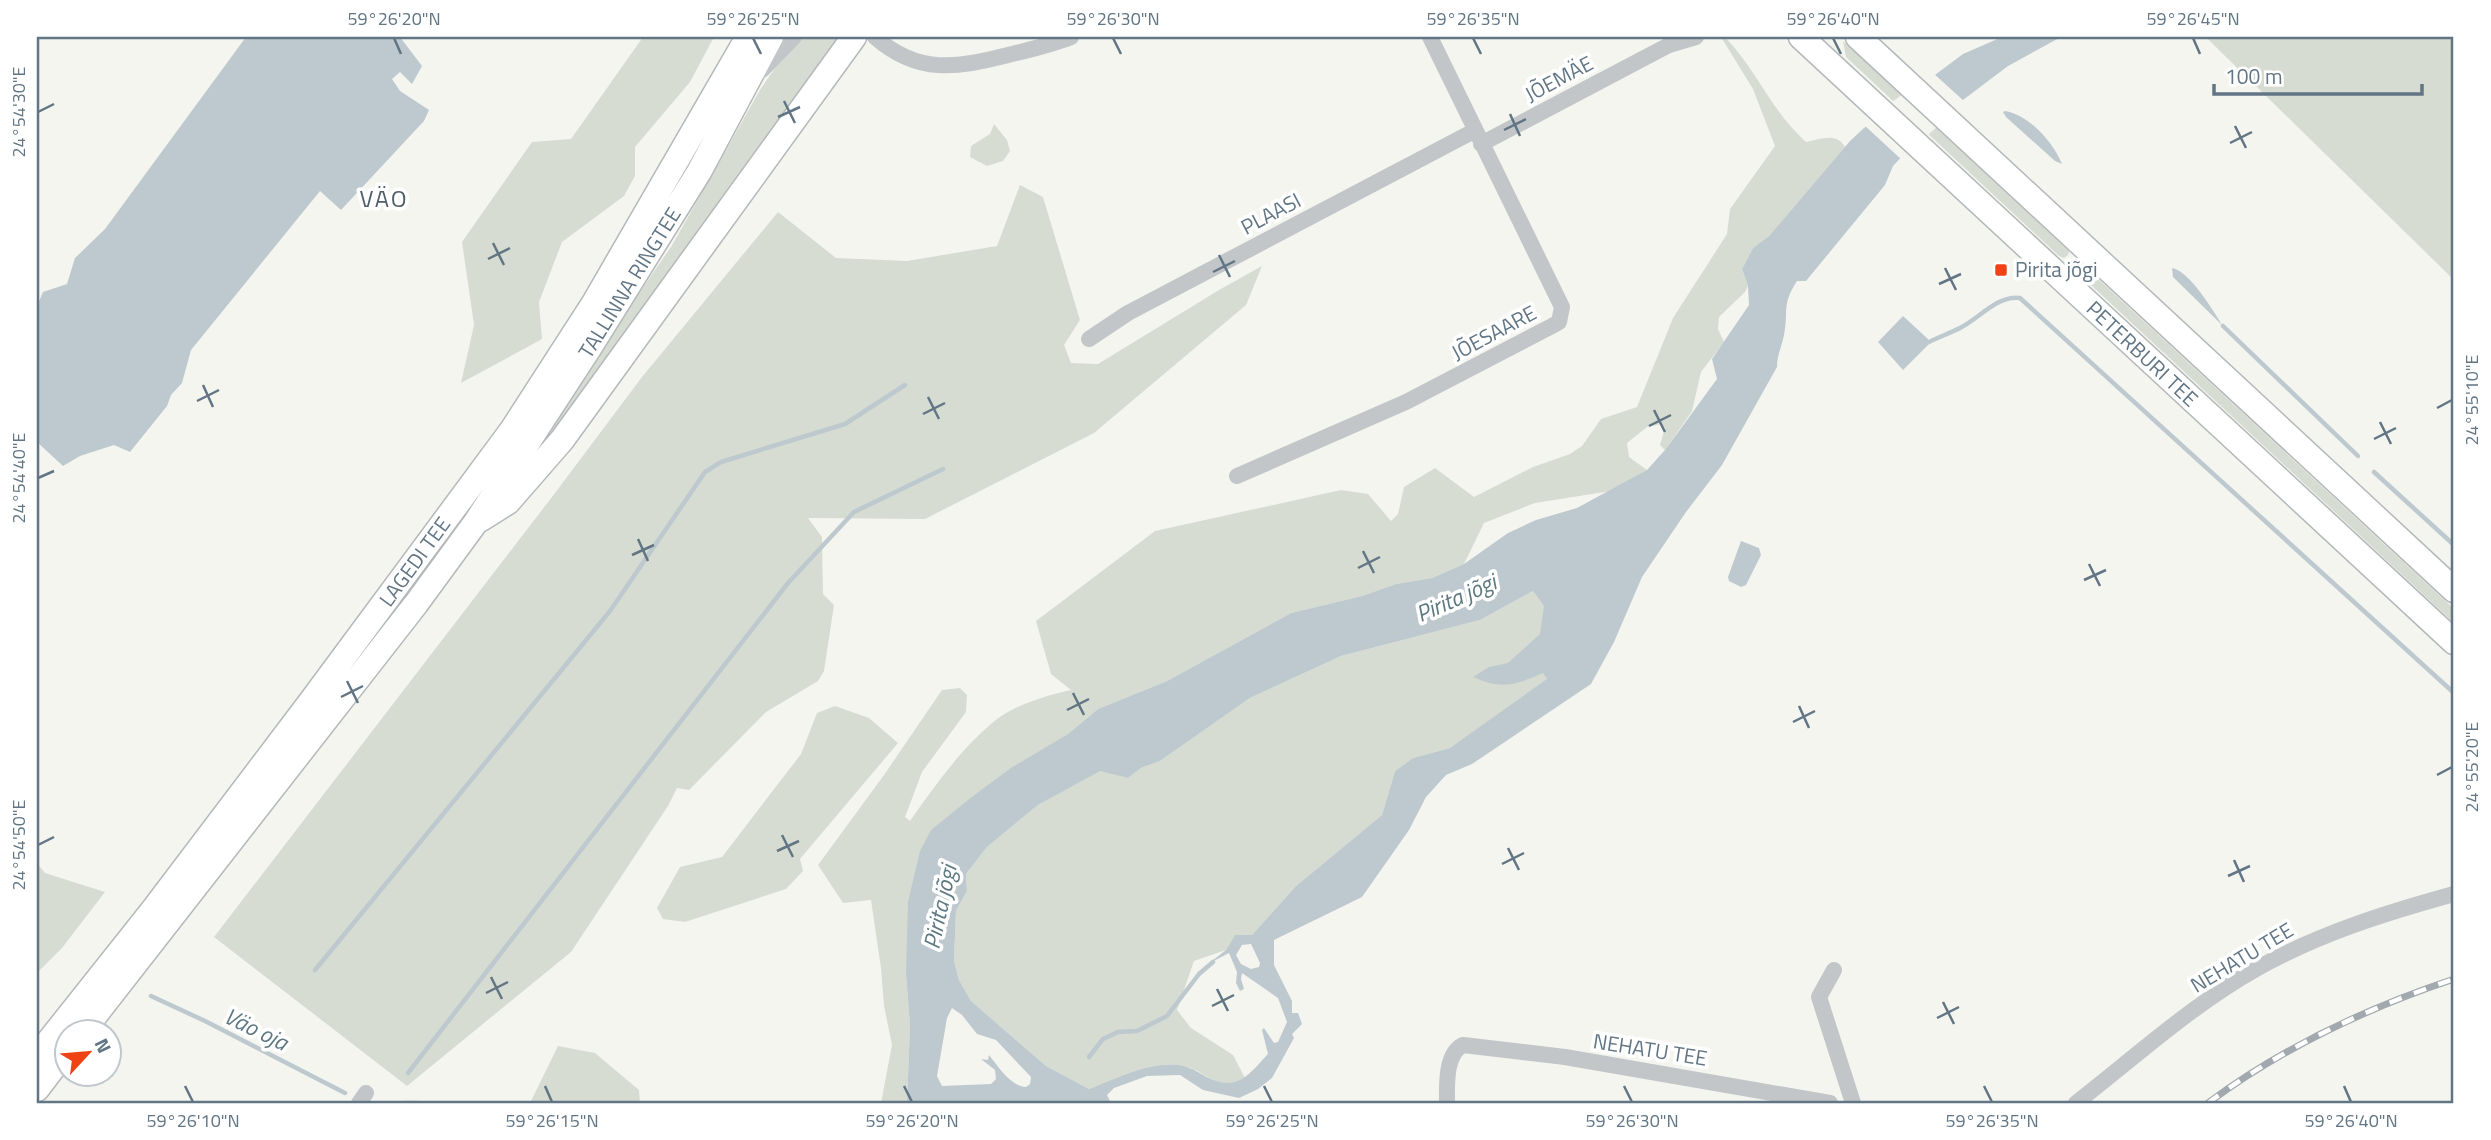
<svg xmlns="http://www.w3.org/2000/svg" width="2491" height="1140" font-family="'Titillium Web',sans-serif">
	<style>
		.green { fill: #d6dcd1 }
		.water { fill: #bdc9ce; fill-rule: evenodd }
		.pier { fill: #f5f5f0 }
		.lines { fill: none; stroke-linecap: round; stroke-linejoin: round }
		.stream { stroke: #bdc9ce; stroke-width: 4.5 }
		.highway-casing { stroke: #b4b8bb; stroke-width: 27 }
		.minor { stroke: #c2c6c9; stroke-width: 16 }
		.highway { stroke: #fff; stroke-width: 24 }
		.rail-casing { stroke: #a2a9ae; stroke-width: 7 }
		.rail { stroke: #fff; stroke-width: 4.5; stroke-dasharray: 13; stroke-linecap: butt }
		.ticks { fill: none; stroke: #617584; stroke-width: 2.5 }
		.poi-dot { fill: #f04315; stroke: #fff; stroke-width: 2.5 }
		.labels { text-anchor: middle; stroke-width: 7; stroke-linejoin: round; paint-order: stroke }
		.street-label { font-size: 21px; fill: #617584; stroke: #fff }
		.poi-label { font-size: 21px; fill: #617584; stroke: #fff; text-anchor: start }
		.water-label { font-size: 23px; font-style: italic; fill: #5d7881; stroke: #fff }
		.quarter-label { font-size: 24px; letter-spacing: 2px; fill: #505e68; stroke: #fff }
		.neatline { fill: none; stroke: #617584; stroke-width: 2.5 }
		.ticks-label { font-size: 18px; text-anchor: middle; fill: #617584 }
	</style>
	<rect width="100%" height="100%" fill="#f5f5f0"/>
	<path class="green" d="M643,37H714L690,82L635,147V176L624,196L562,242L539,302L542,339L461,383L474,325L462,242L532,142L571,139Z
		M806,37H842L670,283L542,446L610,335L671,247L760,90L784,55L796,43Z
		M1721,37H1725C1756,69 1772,112 1806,142C1820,139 1837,132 1845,147L1769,236L1753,248L1742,269L1748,286L1745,292L1719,317L1718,329L1724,342L1701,372L1692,411L1665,450L1660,445L1665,428L1662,424L1647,427L1627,443L1629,457L1647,470L1611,491L1535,503L1484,523L1464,564L1432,578L1396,584L1362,596L1291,613L1167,681L1098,709L1068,734L973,796L906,974L910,1025L907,1103H881L892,1045L884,1006L881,968L871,900L843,903L818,865L884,775L942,690L960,688L967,695L966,712L922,772L905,817L910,821C934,787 959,751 991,724C1012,705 1045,696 1071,690L1051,674L1036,621L1155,531L1341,490L1368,494L1391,521L1398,514L1404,487L1435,468L1474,497L1533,467L1570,454L1582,446L1601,419L1637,407L1673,318L1727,234L1730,209L1775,146L1753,89Z
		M2206,37H2454V280L2222,53Z
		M1843,41L2069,251L2068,255L2064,258L2059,256L1846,57Z
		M994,124L1007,140L1010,151L1003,161L987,166L970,157L971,146L990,134Z
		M1020,185L1043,197L1080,320L1064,345L1071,363L1098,364L1219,290L1262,266L1246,305L1094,433L925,519L808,518L822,537L823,594L834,605L824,671L818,681L766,712L689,790L677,788L668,806L571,952L407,1086L214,937L555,493L642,377L778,212L836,258L907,261L997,246Z
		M2083,265L2454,609V623L2077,272L2078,268Z
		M1533,591L1585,660L1450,748L1413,758L1395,771L1382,815L1296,886L1252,935H1235L1226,950L1194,961L1177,1010L1191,1028L1233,1055L1245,1078C1217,1093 1209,1072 1184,1066C1154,1059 1117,1078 1089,1089L1046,1066L971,1001L959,980L954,961L956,911L967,891L966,874L987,847L1038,805L1100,770L1128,778L1141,768L1160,761L1250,698L1341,656L1480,620Z
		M835,706L869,718L898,743L800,859L803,871L786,889L685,922L663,919L657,908L680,867L722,857L801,754L817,713Z
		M37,863L45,873L105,892L62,948L37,973Z
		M558,1046L595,1053L639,1090L640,1103H530Z"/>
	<path class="water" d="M246,37H400L422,66L412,84L400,72L392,79L400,91L429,110L424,121L341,210L320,191L191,350L182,383L171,395L167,406L130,452L114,445L80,456L63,466L37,442V306L43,292L67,284L75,258L105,229Z
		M2002,37H2061L2008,66L1955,106L1925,132L1893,166L1885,185L1806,281H1797C1781,306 1789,310 1784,335C1782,346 1777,355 1777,367L1722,465L1686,512L1642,577L1614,642L1591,684L1472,764L1446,775L1426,797L1409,830L1362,897L1274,940V965L1292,1001V1013H1298L1302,1024L1292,1034L1294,1038L1272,1078L1258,1089L1239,1098L1203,1090L1180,1075L1147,1076L1114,1088L1107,1095L1111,1103H907L910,1025L906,974L908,902L920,851L931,830L973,796L1011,768L1068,734L1098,709L1167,681L1291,613L1362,596L1396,584L1432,578L1464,564L1508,533L1536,520L1577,508L1634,477L1647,470L1665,450L1717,379L1712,359L1749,305L1748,286L1742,269L1753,248L1769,236L1850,141L1864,128L1963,54ZM1533,591L1544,606L1540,634L1508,663L1489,667L1473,677C1502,690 1515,685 1543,673L1547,679L1450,748L1413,758L1395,771L1382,815L1296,886L1252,935H1235L1226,950L1208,964L1229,953L1237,972L1236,983L1240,991L1244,989L1241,979L1242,973L1278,998L1287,1022L1278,1042L1274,1043L1264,1028L1262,1030L1268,1054C1249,1074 1238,1092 1209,1078C1201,1074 1192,1068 1184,1066C1154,1059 1117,1078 1089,1089L1046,1066L971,1001L959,980L954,961L956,911L967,891L966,874L987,847L1038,805L1100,771L1128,778L1141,768L1160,761L1250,698L1341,656L1480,620ZM1251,944L1260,963L1259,967L1251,969L1241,964L1236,955L1242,945ZM952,1008L962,1015L977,1034L996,1040L1031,1077L1030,1084L1026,1087C1010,1086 999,1067 989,1055L988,1060L981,1059L995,1070L996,1079L991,1084L942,1086L937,1076L947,1018Z
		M2005,111C2029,115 2053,142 2062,164L2055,161L2006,117L2003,112Z
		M2172,268C2190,271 2213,311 2223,326L2173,277Z
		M1903,316L1928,339L1929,344L1903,370L1878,342Z
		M1741,541L1759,548L1761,555L1746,585L1741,587L1729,581L1728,577Z"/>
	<path class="pier" d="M1932,72L1965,102L1928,135L1903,161L1863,124Z"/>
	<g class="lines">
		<path class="stream" d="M2223,326L2358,456
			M1929,342C1939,337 1950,333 1960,328C1979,319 1997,295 2020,298L2454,693
			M2374,472L2454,545
			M315,970L610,611L705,472L721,462L845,424L905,385
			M151,996L205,1021L345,1093
			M1089,1057L1103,1039L1118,1032L1137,1031L1167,1016L1199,974L1213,962
			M408,1073L788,583L854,512L943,469
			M404,1103H417"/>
		<g class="highway-casing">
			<path id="highway" d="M1801,37L2454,642
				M1858,37L2454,590
				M481,519L508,502L562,440L854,37
				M82,1032L416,604L476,522L590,347L699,172L771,37
				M37,1056L153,910L312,700L512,430L594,303L748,37
				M37,1089L66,1051"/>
		</g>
		<path class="minor" d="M875,37C918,75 957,68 1008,55C1029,50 1051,45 1071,37
			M762,70L794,37
			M1481,144L1669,45L1696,37
			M1089,339L1128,313L1474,131
			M1237,476L1406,402L1552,326L1559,322L1562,307L1430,37
			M1834,970L1819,997L1853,1103
			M359,1103L366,1093
			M1447,1103C1447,1085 1445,1054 1463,1045L1565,1057L1830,1103
			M2076,1103C2134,1058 2192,1005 2256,969C2318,934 2385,913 2454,894"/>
		<use href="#highway" class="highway"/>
		<g class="rail-casing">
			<path id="rail" d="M2208,1103C2282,1048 2367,1008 2454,979"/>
		</g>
		<use href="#rail" class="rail"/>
	</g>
	<path class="ticks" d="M394,38L401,54M753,38L761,54M1113,38L1121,54M1473,38L1481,54M1833,38L1841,54M2193,38L2200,54M784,101L795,123M38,112L54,104M1510,114L1520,136M778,117L800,107M2235,126L2246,148M1504,130L1526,119M2230,143L2252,132M493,243L504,265M1219,255L1230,277M488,259L510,248M1945,268L1956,290M1213,272L1235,261M1939,284L1961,274M203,385L213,407M928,397L939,419M197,401L219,390M2437,408L2452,400M1654,410L1665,432M923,414L945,403M2380,422L2391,444M1649,426L1671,415M2374,439L2396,428M38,478L54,471M638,539L648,561M1363,551L1374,573M632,555L654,545M2089,564L2100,586M1358,568L1380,557M2084,580L2106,570M347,681L358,703M1073,693L1084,715M341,697L363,686M1799,706L1809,728M1067,710L1089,699M1793,722L1815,711M2437,775L2452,767M782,835L793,857M38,845L54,837M1508,848L1519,870M777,851L799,841M2234,860L2244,882M1502,864L1524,853M2228,876L2250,866M491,977L502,999M1217,989L1228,1011M486,993L508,982M1943,1002L1954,1024M1212,1006L1234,995M1937,1018L1959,1007M185,1086L193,1102M545,1086L552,1102M904,1086L912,1102M1264,1086L1272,1102M1624,1086L1632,1102M1984,1086L1992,1102M2344,1086L2351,1102"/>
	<rect class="poi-dot" x="1994" y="263" width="14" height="14" rx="3.5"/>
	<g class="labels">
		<g class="street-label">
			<text transform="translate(1559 79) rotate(-28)" y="7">JÕEMÄE</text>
			<text transform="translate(1271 214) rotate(-28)" y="7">PLAASI</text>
			<text transform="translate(630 283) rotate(-58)" y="7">TALLINNA RINGTEE</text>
			<text transform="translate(1494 333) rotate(-28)" y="7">JÕESAARE</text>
			<text transform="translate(2142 354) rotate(43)" y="7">PETERBURI TEE</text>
			<text transform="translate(415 562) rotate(-54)" y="7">LAGEDI TEE</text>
			<text transform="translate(2242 958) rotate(-31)" y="7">NEHATU TEE</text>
			<text transform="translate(1650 1050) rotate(9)" y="7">NEHATU TEE</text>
		</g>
		<g class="poi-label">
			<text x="2015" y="277">Pirita jõgi</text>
		</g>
		<g class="water-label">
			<text transform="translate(1456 598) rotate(-24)" y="8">Pirita jõgi</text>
			<text transform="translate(940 907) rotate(-78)" y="8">Pirita jõgi</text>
			<text transform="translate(256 1029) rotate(26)" y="8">Väo oja</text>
		</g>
		<g class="quarter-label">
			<text x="384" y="207">VÄO</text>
		</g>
	</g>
	<rect width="2491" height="1140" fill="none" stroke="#ffffff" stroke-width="77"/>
	<g transform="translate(88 1053) rotate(64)"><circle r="33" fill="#ffffff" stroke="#c0c8ce" stroke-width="2"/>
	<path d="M0-5L12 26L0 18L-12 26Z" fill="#f04315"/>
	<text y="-10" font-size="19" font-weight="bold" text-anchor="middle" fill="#617584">N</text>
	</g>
	<path d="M2214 84v10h208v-10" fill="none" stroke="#617584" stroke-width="3.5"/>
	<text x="2225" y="84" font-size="21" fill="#617584" stroke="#ffffff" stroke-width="5" paint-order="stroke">100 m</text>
	<rect x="38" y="38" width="2414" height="1064" class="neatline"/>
	<g class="ticks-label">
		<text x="394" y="25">59°26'20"N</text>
		<text x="753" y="25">59°26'25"N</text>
		<text x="1113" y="25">59°26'30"N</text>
		<text x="1473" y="25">59°26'35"N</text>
		<text x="1833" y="25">59°26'40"N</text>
		<text x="2193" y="25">59°26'45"N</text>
		<text transform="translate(19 112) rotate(-90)" y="6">24°54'30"E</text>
		<text transform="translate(2472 400) rotate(-90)" y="6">24°55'10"E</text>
		<text transform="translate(19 478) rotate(-90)" y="6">24°54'40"E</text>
		<text transform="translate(2472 767) rotate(-90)" y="6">24°55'20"E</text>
		<text transform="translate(19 845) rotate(-90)" y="6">24°54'50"E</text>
		<text x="193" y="1127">59°26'10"N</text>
		<text x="552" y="1127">59°26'15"N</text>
		<text x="912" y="1127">59°26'20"N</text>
		<text x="1272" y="1127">59°26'25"N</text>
		<text x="1632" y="1127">59°26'30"N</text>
		<text x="1992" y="1127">59°26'35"N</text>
		<text x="2351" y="1127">59°26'40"N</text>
	</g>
</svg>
